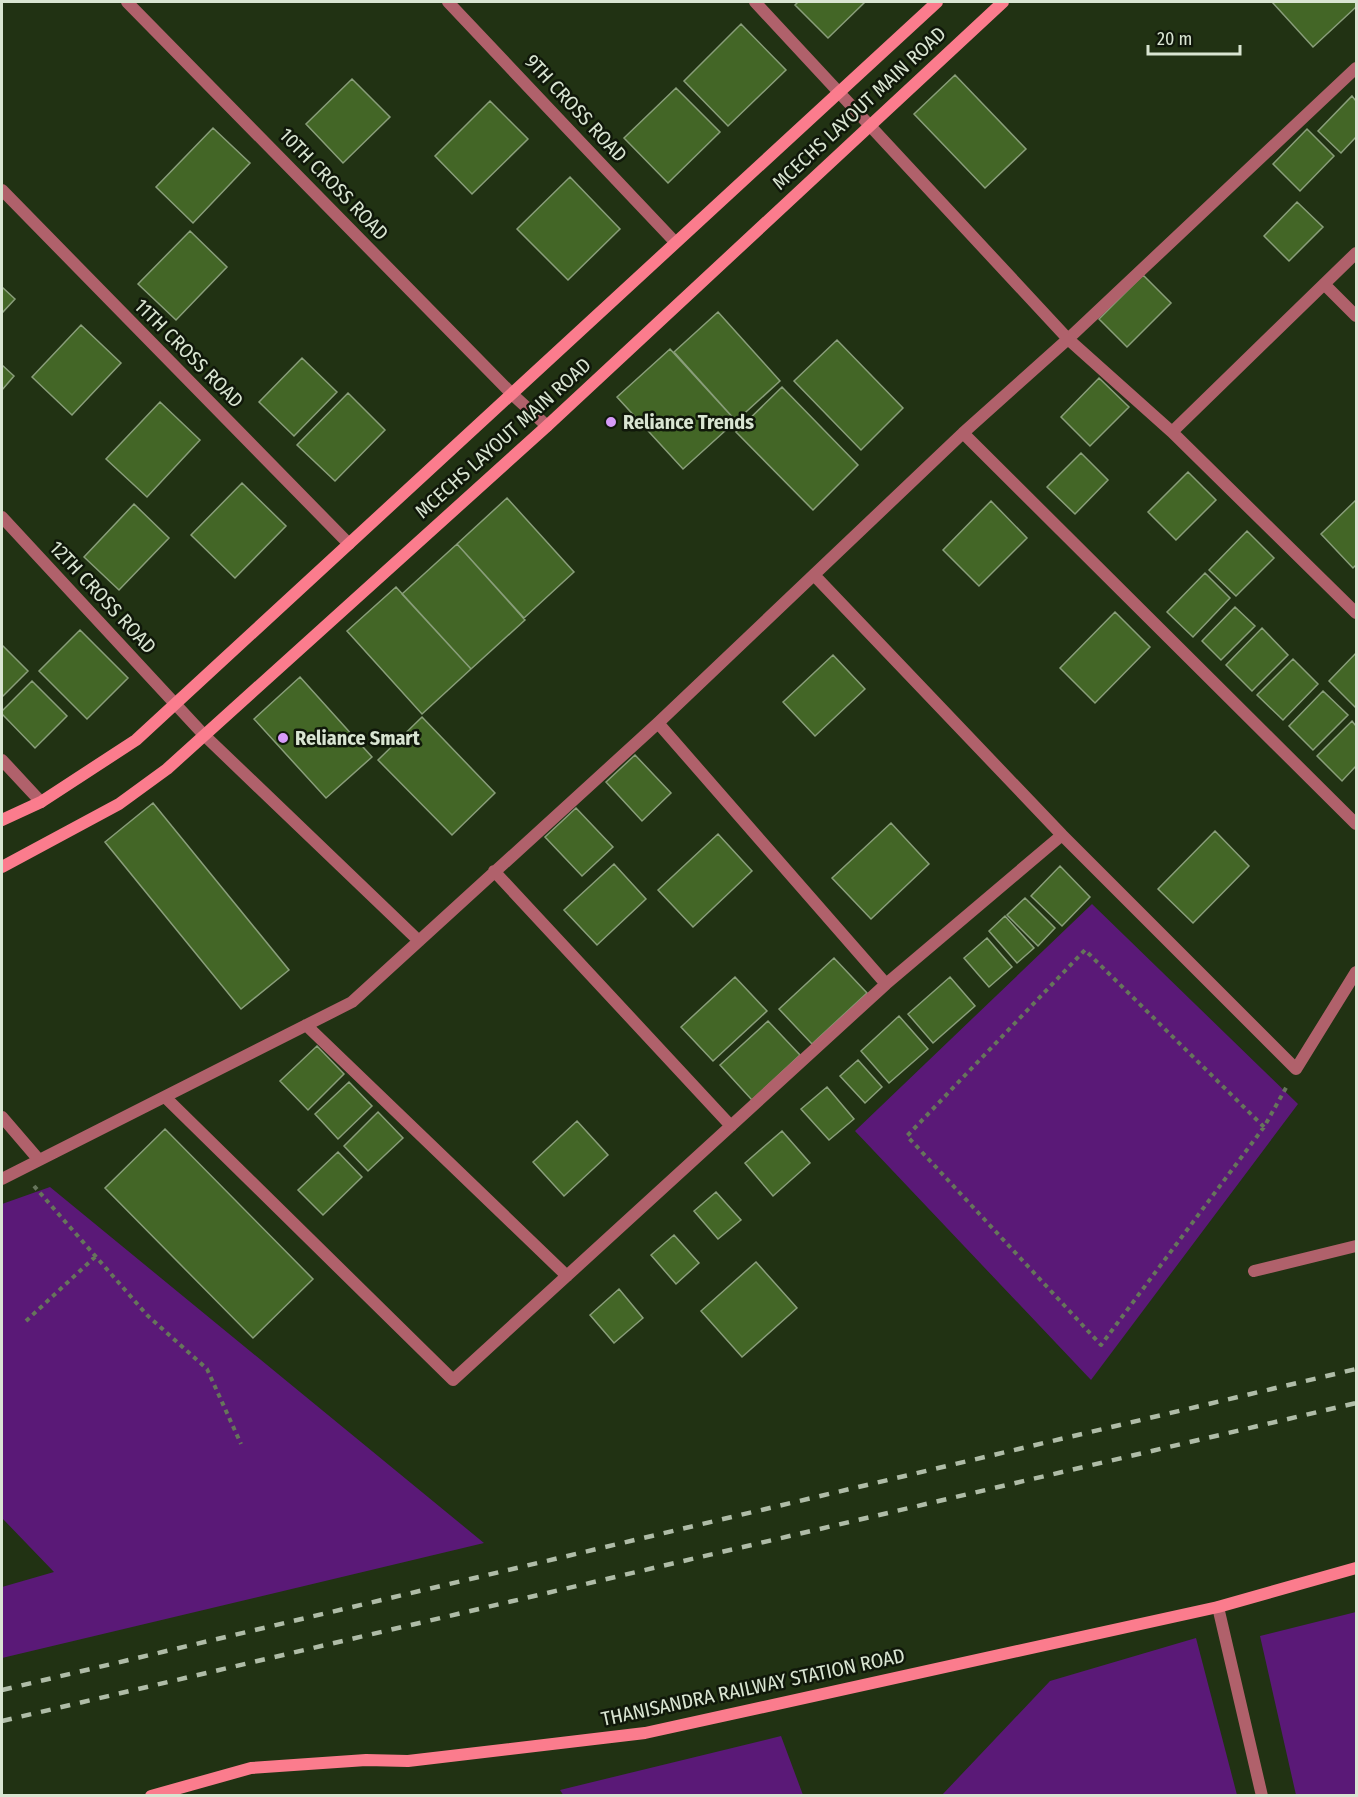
<svg xmlns="http://www.w3.org/2000/svg" width="1358" height="1797" font-family="'Fira Sans Condensed',sans-serif">
	<style>
		.green { fill: #5a1977 }
		.building { fill: #436626; stroke: #899e7a; stroke-width: 1.5 }
		.lines { fill: none; stroke-linecap: round; stroke-linejoin: round }
		.path { stroke: #66755b; stroke-width: 4; stroke-dasharray: 4.5 4.5; stroke-linecap: butt }
		.lane { stroke: #b0616b; stroke-width: 12 }
		.street { stroke: #b0616b; stroke-width: 12 }
		.secondary { stroke: #fb7c8d; stroke-width: 12 }
		.rail { stroke: #afbca7; stroke-width: 4.5; stroke-dasharray: 10 10; stroke-linecap: butt }
		.poi-dot { fill: #d79bf9; stroke: #10180a; stroke-width: 2 }
		.labels { text-anchor: middle; stroke-width: 5; stroke-linejoin: round; paint-order: stroke }
		.street-label { font-size: 20px; fill: #d9e5d2; stroke: #10180a }
		.poi-label { font-size: 20px; font-weight: bold; fill: #d9e5d2; stroke: #10180a; text-anchor: start }
	</style>
	<rect width="100%" height="100%" fill="#213213"/>
	<path class="green" d="M1092,904L1298,1104L1091,1380L855,1131Z
		M50,1187L484,1543L2,1658V1587L54,1572L2,1518V1204Z
		M1356,1612V1795H1296L1260,1636Z
		M1196,1638L1237,1795H942L1050,1681Z
		M781,1736L803,1795L564,1796L560,1790Z"/>
	<path class="building" d="M798,2H865L828,38L795,5Z
		M1272,2H1356V7L1313,47Z
		M741,24L786,70L728,126L684,81Z
		M955,75L1026,149L985,188L914,114Z
		M352,79L390,117L343,163L306,124Z
		M676,88L720,132L668,183L624,138Z
		M1352,96L1356,101V137L1341,153L1318,131Z
		M490,101L528,139L472,194L435,156Z
		M213,128L250,163L193,223L156,187Z
		M1307,129L1334,156L1300,191L1273,164Z
		M570,177L620,229L568,280L517,229Z
		M1297,202L1323,227L1289,261L1264,236Z
		M190,231L227,267L176,320L138,284Z
		M1143,275L1171,303L1127,347L1099,319Z
		M2,287L15,299L2,313Z
		M718,312L780,381L736,421L674,352Z
		M81,325L121,363L72,415L32,377Z
		M837,340L903,408L861,450L794,381Z
		M670,349L736,421L683,469L617,397Z
		M302,358L337,392L294,436L259,402Z
		M2,365L14,376L2,390Z
		M1099,378L1129,407L1090,446L1061,417Z
		M782,387L858,465L813,510L736,432Z
		M348,393L385,430L335,481L297,445Z
		M160,402L200,440L147,497L106,459Z
		M1081,453L1108,480L1075,514L1047,487Z
		M1188,472L1216,500L1176,540L1148,512Z
		M242,483L286,526L235,578L191,535Z
		M507,498L574,572L524,618L457,544Z
		M1356,500V565L1353,568L1321,534Z
		M991,501L1027,538L979,586L943,550Z
		M134,504L169,538L119,590L84,557Z
		M1247,531L1274,558L1236,596L1209,570Z
		M457,544L525,620L471,669L402,594Z
		M1205,573L1230,598L1193,637L1167,612Z
		M396,587L471,669L422,714L347,631Z
		M1235,607L1255,626L1221,660L1202,641Z
		M1115,612L1150,647L1095,703L1060,668Z
		M1262,628L1288,655L1252,691L1226,665Z
		M80,630L128,678L87,719L39,671Z
		M2,645L28,671L2,697Z
		M1356,653V708L1329,681Z
		M833,655L865,689L815,736L783,702Z
		M1293,659L1318,684L1283,720L1257,695Z
		M300,677L372,757L326,798L254,719Z
		M32,681L67,716L35,748L2,714V711Z
		M1323,691L1348,715L1313,750L1289,726Z
		M422,717L495,793L452,835L378,760Z
		M1352,721L1356,726V766L1342,781L1317,756Z
		M635,755L671,793L642,821L606,782Z
		M153,803L289,970L241,1009L105,842Z
		M576,808L613,847L582,876L545,837Z
		M891,823L929,864L871,919L832,878Z
		M1215,831L1249,866L1193,923L1158,889Z
		M718,834L752,871L693,927L658,890Z
		M614,864L646,899L597,945L564,910Z
		M1060,866L1090,897L1062,926L1031,896Z
		M1025,898L1055,928L1038,946L1007,915Z
		M1005,916L1034,948L1017,963L989,931Z
		M987,938L1012,967L989,987L964,958Z
		M834,958L867,993L812,1044L779,1009Z
		M735,977L767,1011L713,1061L681,1027Z
		M950,977L975,1006L933,1043L908,1014Z
		M899,1016L928,1049L889,1083L861,1051Z
		M768,1021L800,1055L752,1100L720,1065Z
		M317,1046L344,1074L308,1110L280,1081Z
		M858,1060L882,1087L865,1103L840,1076Z
		M349,1082L372,1106L338,1139L315,1114Z
		M827,1087L854,1119L829,1140L801,1109Z
		M378,1112L403,1138L368,1171L344,1146Z
		M577,1121L608,1155L564,1196L533,1162Z
		M165,1129L313,1279L253,1338L105,1188Z
		M782,1131L810,1163L773,1196L745,1163Z
		M338,1152L362,1177L323,1215L298,1190Z
		M716,1192L741,1220L718,1239L694,1211Z
		M674,1235L699,1263L676,1284L651,1255Z
		M756,1262L797,1308L742,1357L701,1311Z
		M619,1289L643,1318L614,1343L590,1315Z"/>
	<g class="lines">
		<path class="path" d="M1264,1127L1085,950L907,1136L1101,1345L1264,1127L1287,1086
			M34,1186L147,1315L207,1369L241,1444
			M26,1321L96,1256"/>
		<path class="lane" d="M1254,1271L1356,1246"/>
		<path class="street" d="M127,2L513,395L547,426
			M448,2L675,242
			M755,2L1068,339L1172,432L1356,613
			M2,190L349,544
			M1324,284L1356,316
			M1172,432L1356,253
			M963,433L1356,824
			M2,517L204,735L419,941
			M814,575L1062,835L1296,1069L1356,972
			M658,723L886,984
			M2,760L41,802
			M494,871L731,1126
			M306,1025L567,1276
			M165,1097L453,1380L886,984L1062,835
			M2,1117L39,1160
			M2,1179L352,1002L658,723L963,433L1068,339L1356,68
			M1218,1607L1262,1796"/>
		<path class="secondary" d="M2,820L41,802L136,740L937,2
			M2,867L119,804L167,769L547,426L1003,2
			M151,1796L251,1768L366,1760L408,1761L645,1733L1218,1607L1356,1568"/>
		<path class="rail" d="M2,1690L1356,1369
			M2,1721L1356,1403"/>
	</g>
	<g class="poi-dot">
		<circle cx="611" cy="422" r="6"/>
		<circle cx="283" cy="738" r="6"/>
	</g>
	<g class="labels">
		<g class="street-label">
			<text transform="translate(576 108) rotate(47)" y="7">9TH CROSS ROAD</text>
			<text transform="translate(859 108) rotate(-43)" y="7">MCECHS LAYOUT MAIN ROAD</text>
			<text transform="translate(334 184) rotate(46)" y="7">10TH CROSS ROAD</text>
			<text transform="translate(189 353) rotate(45)" y="7">11TH CROSS ROAD</text>
			<text transform="translate(503 438) rotate(-42)" y="7">MCECHS LAYOUT MAIN ROAD</text>
			<text transform="translate(103 597) rotate(47)" y="7">12TH CROSS ROAD</text>
			<text transform="translate(753 1687) rotate(-12)" y="7">THANISANDRA RAILWAY STATION ROAD</text>
		</g>
		<g class="poi-label">
			<text x="623" y="429">Reliance Trends</text>
			<text x="295" y="745">Reliance Smart</text>
		</g>
	</g>
	<rect width="1358" height="1797" fill="none" stroke="#d9e5d2" stroke-width="6"/>
	<path d="M1148 45v9h92v-9" fill="none" stroke="#d9e5d2" stroke-width="3"/>
	<text x="1157" y="45" font-size="18" fill="#d9e5d2" stroke="#10180a" stroke-width="4.5" paint-order="stroke">20 m</text>
</svg>
